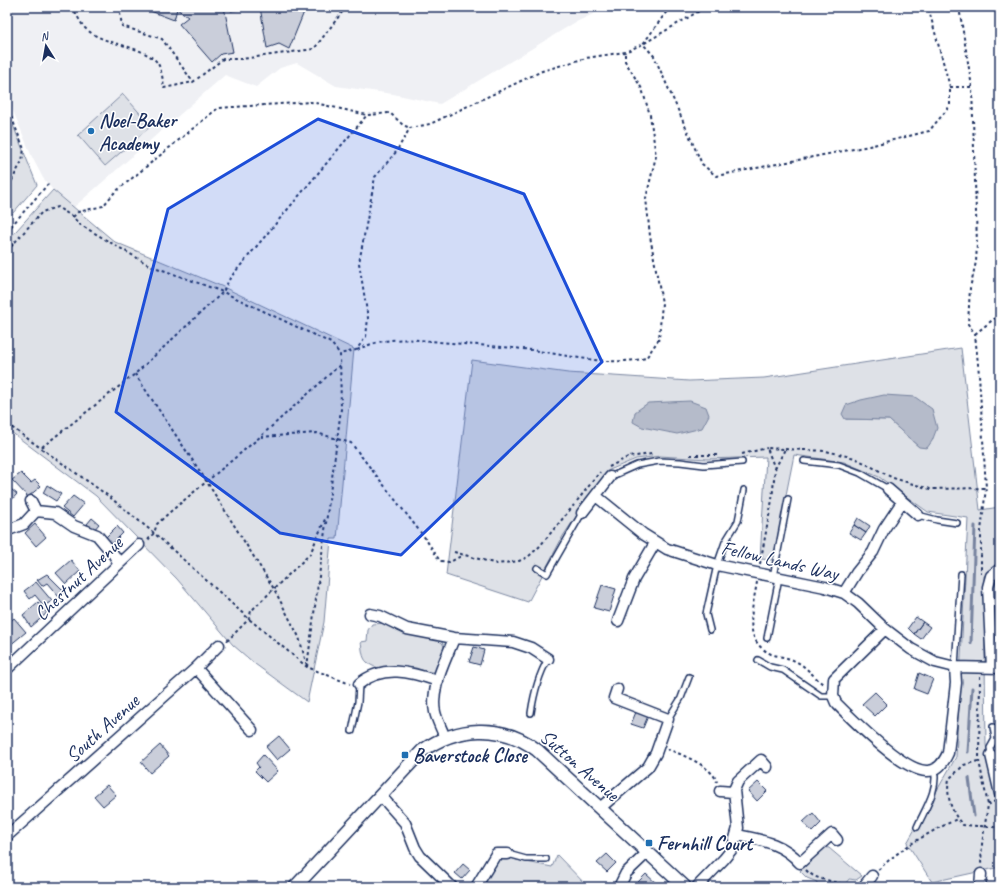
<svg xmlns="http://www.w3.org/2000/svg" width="1007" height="894" font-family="Caveat,sans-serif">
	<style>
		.built { fill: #eff0f4 }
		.green { fill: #dee1e7; stroke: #7c88a2; fill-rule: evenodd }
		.water { fill: #b5bbca; stroke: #77839f }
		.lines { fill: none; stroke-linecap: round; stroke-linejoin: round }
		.stream { stroke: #77839f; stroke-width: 3 }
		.building { fill: #caceda; stroke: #1b2f5e }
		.service-casing { stroke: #1b2f5e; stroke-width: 8 }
		.minor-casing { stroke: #1b2f5e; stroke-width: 13 }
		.tertiary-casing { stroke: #1b2f5e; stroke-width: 15 }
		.path { stroke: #1b2f5e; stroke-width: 2; stroke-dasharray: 3 3; stroke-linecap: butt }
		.service { stroke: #fff; stroke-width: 5 }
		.minor { stroke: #fff; stroke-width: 10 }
		.tertiary { stroke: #fff; stroke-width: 12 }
		.marked { fill: #1d4ed8; fill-opacity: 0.2; stroke: #1d4ed8; stroke-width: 3; stroke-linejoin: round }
		.poi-dot { fill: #1f6fb2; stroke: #fff; stroke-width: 1.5 }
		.labels { text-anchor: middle; stroke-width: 3; stroke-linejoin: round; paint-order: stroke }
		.poi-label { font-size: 20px; font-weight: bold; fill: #1b2f5e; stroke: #fff; text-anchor: start }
		.street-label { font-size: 20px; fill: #1b2f5e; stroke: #fff }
	</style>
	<rect width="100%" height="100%" fill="#fff"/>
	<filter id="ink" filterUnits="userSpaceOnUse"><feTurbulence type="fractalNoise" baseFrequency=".025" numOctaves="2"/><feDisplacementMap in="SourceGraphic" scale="8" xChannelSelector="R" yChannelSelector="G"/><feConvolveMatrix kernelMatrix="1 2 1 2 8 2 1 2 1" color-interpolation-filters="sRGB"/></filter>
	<g filter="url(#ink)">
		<path class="built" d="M7,7H608L574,23L440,104L393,94L336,86L297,63L280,68L256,87L225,75L73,208L56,194L43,178L32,157L7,96Z"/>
		<path class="green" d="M123,94L151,126L105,166L78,135Z
			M7,110L37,185L7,220Z
			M53,190L115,242L221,286L354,349L337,539H331L324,622L307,702L255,664L233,645L177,579L96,496L7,429V241Z
			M961,348L980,510L1000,507V566L984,576L986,745L1000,806V867L932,882L907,843L956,757L968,518L928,512L879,477L844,462L794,455L773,560L760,559L766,457L707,459L660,456L636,459L607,471L563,536L528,602L446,575L472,360L568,373L689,381L764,378ZM932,410L919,447L889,420L846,419Z
			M385,623L402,632L435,639L442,642L445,649L437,671C430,674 422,670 416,668C400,665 379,674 367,662C362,658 362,648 361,642L367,641L368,630L372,624Z
			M823,847L829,848L862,876L856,880L849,879L843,887H816L817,882L807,878L800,871L805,866V863Z
			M557,855L588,887H482L495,859L506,856L516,860L552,867Z"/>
		<path class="water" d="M884,395L915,397L932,409L937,428L932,441L927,448L919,447L889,420L845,419L842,414L846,405L861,400Z
			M690,401L706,407L709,415L702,428L677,434L642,427L633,422L635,412L648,403Z"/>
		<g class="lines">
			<path class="stream" d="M971,643L975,526
				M968,752L972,688
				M969,778L974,816"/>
		</g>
		<path class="building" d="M140,7H224L233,52L221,54L212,62L179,24L188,17L177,9L174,20Z
			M230,7H250L231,11Z
			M260,7H306L289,49L279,44L267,48Z
			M21,473L31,483L35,480L41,486L28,497L12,480Z
			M47,485L61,494L56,501L43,493Z
			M7,486L17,494L7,505Z
			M73,496L84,504L73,517L62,508Z
			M92,518L99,524L94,530L87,524Z
			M858,518L870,526L866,533L854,525Z
			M35,524L46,537L36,546L25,533Z
			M854,525L866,533L861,540L849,533Z
			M117,526L123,533L112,544L106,537Z
			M71,560L80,571L66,584L56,573Z
			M47,574L65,592L59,597L47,583L42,586L37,580Z
			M36,582L52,601L44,606L35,595L30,599L24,591Z
			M602,585L616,589L609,612L594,608Z
			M38,602L47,613L31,627L23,615Z
			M916,617L923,622L914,634L908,628Z
			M14,618L26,632L9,646L7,644V624Z
			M923,622L930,627L921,639L914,634Z
			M474,647L484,650L480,665L469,662Z
			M919,673L933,679L927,694L914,689Z
			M875,692L887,704L875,716L862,704Z
			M636,712L648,716L643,728L631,724Z
			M279,736L290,749L277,760L266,747Z
			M160,745L169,756L150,773L141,762Z
			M263,755L278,771L266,782L255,771L259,767L256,763Z
			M758,782L767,791L757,801L748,791Z
			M107,785L116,795L103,806L94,796Z
			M813,813L821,823L812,832L803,822Z
			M607,854L616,863L607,872L597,863Z
			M463,864L470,870L462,879L455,873Z
			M646,874L657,884L654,887H640L636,884Z"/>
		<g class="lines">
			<g class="service-casing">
				<path id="service" d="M804,461L839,465L860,473L888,489
					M610,477L637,465L659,461L680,462L704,465L742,462
					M918,515L937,520L957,523
					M537,568L547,574L582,513
					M773,577L788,499
					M710,630L706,614L717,565L725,542L738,521L744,490
					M767,638L779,578
					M758,660L770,667L783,670L821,696H833
					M955,667L961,574
					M531,713C534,693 538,676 548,659
					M668,719L681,698L689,677
					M352,731L358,702L359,684
					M991,755L990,748L995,739L993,727
					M917,827C925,809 939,789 934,769
					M508,854L526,859H546"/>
			</g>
			<g class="minor-casing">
				<path id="minor" d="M888,489L918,515
					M596,496L643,534L667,549L717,565L825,587L844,593L858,603L885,629L911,649L935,662L955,667L1000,668
					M31,501L36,511
					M582,513L610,477
					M11,529L24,524L36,511L55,513L74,526L97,535L114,555L119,564
					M844,593L857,572L873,552L884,529L902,502
					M370,614L380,616L407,629L454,638C446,660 430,688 435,712C437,721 442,729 445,738
					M618,621L634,579L655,543
					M885,629L834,679L833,696L836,703C853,720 902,770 926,771C938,772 944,762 948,753L956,683L955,667
					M454,638L513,642L531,648L548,659
					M196,668L252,730
					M992,668L988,587L991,576L1000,569
					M7,669L139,545
					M359,684C383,664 411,672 438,681
					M991,755L1000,794
					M720,791L733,792
					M381,796L405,823L415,848L420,856L452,887
					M600,808L648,767L656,753L668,719L614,698L617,689
					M737,835C761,840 783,843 800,863L832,834L837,840
					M7,836L196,668L219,645
					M476,887L496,854H508
					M619,887L626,873L648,852
					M697,887L724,859L732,849L738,828L734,790L738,781L761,760L767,767
					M863,887L872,876
					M980,887L981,874"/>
			</g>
			<g class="tertiary-casing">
				<path id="tertiary" d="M295,887L422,751C457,726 501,723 537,750L685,887"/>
			</g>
			<path class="path" d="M119,7L122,26L162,39L193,82L223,59H242L314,49L346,7
				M670,7L643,44L654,56L702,164L716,176L869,146L929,131L950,106V87L928,7
				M959,7L972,87L977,244L976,262L970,288L968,324L975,334L979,374L986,488L981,531V574
				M75,12C78,17 81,24 85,28C104,46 135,43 155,60C161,65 163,80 164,88L193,82
				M950,87H972
				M7,106L24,149L22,161L7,190
				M73,217L78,212L103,206L114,193L218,108L311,102L367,115
				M7,231L48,184
				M7,251L42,212L57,207L73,217L79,224L149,265L223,292L331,343L340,354
				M975,334L1000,314
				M357,350C384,336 412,339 440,342C471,345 501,346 531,350C569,355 608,367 646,358L659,339L662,303L650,236L646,198L656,156L650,115L642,89L625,61V52
				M135,374L207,482L274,589L299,637L307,666
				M7,424L107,495L154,533L249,619L307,667L350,684
				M261,437L317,433L351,443L425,538L440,561L450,562L463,555
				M42,447L135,374L223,292L230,278L367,115L390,113L403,125L410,128
				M785,449L826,451L855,458L893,478L930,489L986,488
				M742,454L767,448
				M690,455H718
				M609,467L628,457L652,454
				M577,501L600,472
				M148,540L154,533L157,524L170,512L260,437L341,364
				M454,552L497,564L519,561L528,557L539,547L574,505
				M760,564L772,500L775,469L767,448L785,449L775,469
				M757,582C753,608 741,640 771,654C779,657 788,657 795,661C806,666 814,677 824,685
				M227,641L249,619L251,611L310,554L326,517
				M307,667L337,440L341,409L340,354L356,350L366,337L368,318L359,263L375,177L396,152L410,128L430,124L542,71L586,58L625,52L643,44L706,7
				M980,676L979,761L988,805L982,844L981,864
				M667,749C681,754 712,766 717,782
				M978,761L964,765L949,779C946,795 951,813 963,825L994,827L1000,833
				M988,805L995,801
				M806,870C817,882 834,879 848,887
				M878,870C902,847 928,833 957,819"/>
			<use href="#service" class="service"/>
			<use href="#minor" class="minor"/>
			<use href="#tertiary" class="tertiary"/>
		</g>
	</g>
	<path class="marked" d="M318,119L524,194L602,362L401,555L280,533L116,412L168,209Z"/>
	<g class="poi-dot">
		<circle cx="91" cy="131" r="4"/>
		<rect x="401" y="751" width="8" height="8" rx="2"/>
		<rect x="645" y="839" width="8" height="8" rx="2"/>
	</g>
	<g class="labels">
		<g class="poi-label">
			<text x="99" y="127">Noel-Baker<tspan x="99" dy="23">Academy</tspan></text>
			<text x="413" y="762">Baverstock Close</text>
			<text x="657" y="850">Fernhill Court</text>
		</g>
		<g class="street-label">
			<text transform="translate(780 560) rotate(13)" y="7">Fellow Lands Way</text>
			<text transform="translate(78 578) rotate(-43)" y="7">Chestnut Avenue</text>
			<text transform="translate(102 728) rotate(-42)" y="7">South Avenue</text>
			<text transform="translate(580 765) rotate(41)" y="7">Sutton Avenue</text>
		</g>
	</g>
	<rect width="1007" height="894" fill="none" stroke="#fff" stroke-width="24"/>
	<rect x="12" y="12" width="983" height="870" fill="none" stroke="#1b2f5e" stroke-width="1.5" filter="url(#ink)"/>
	<g transform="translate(46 46) rotate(349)" stroke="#ffffff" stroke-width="3" paint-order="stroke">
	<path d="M0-3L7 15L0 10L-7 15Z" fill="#1b2f5e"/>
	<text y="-6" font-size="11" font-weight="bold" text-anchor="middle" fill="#1b2f5e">N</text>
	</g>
</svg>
